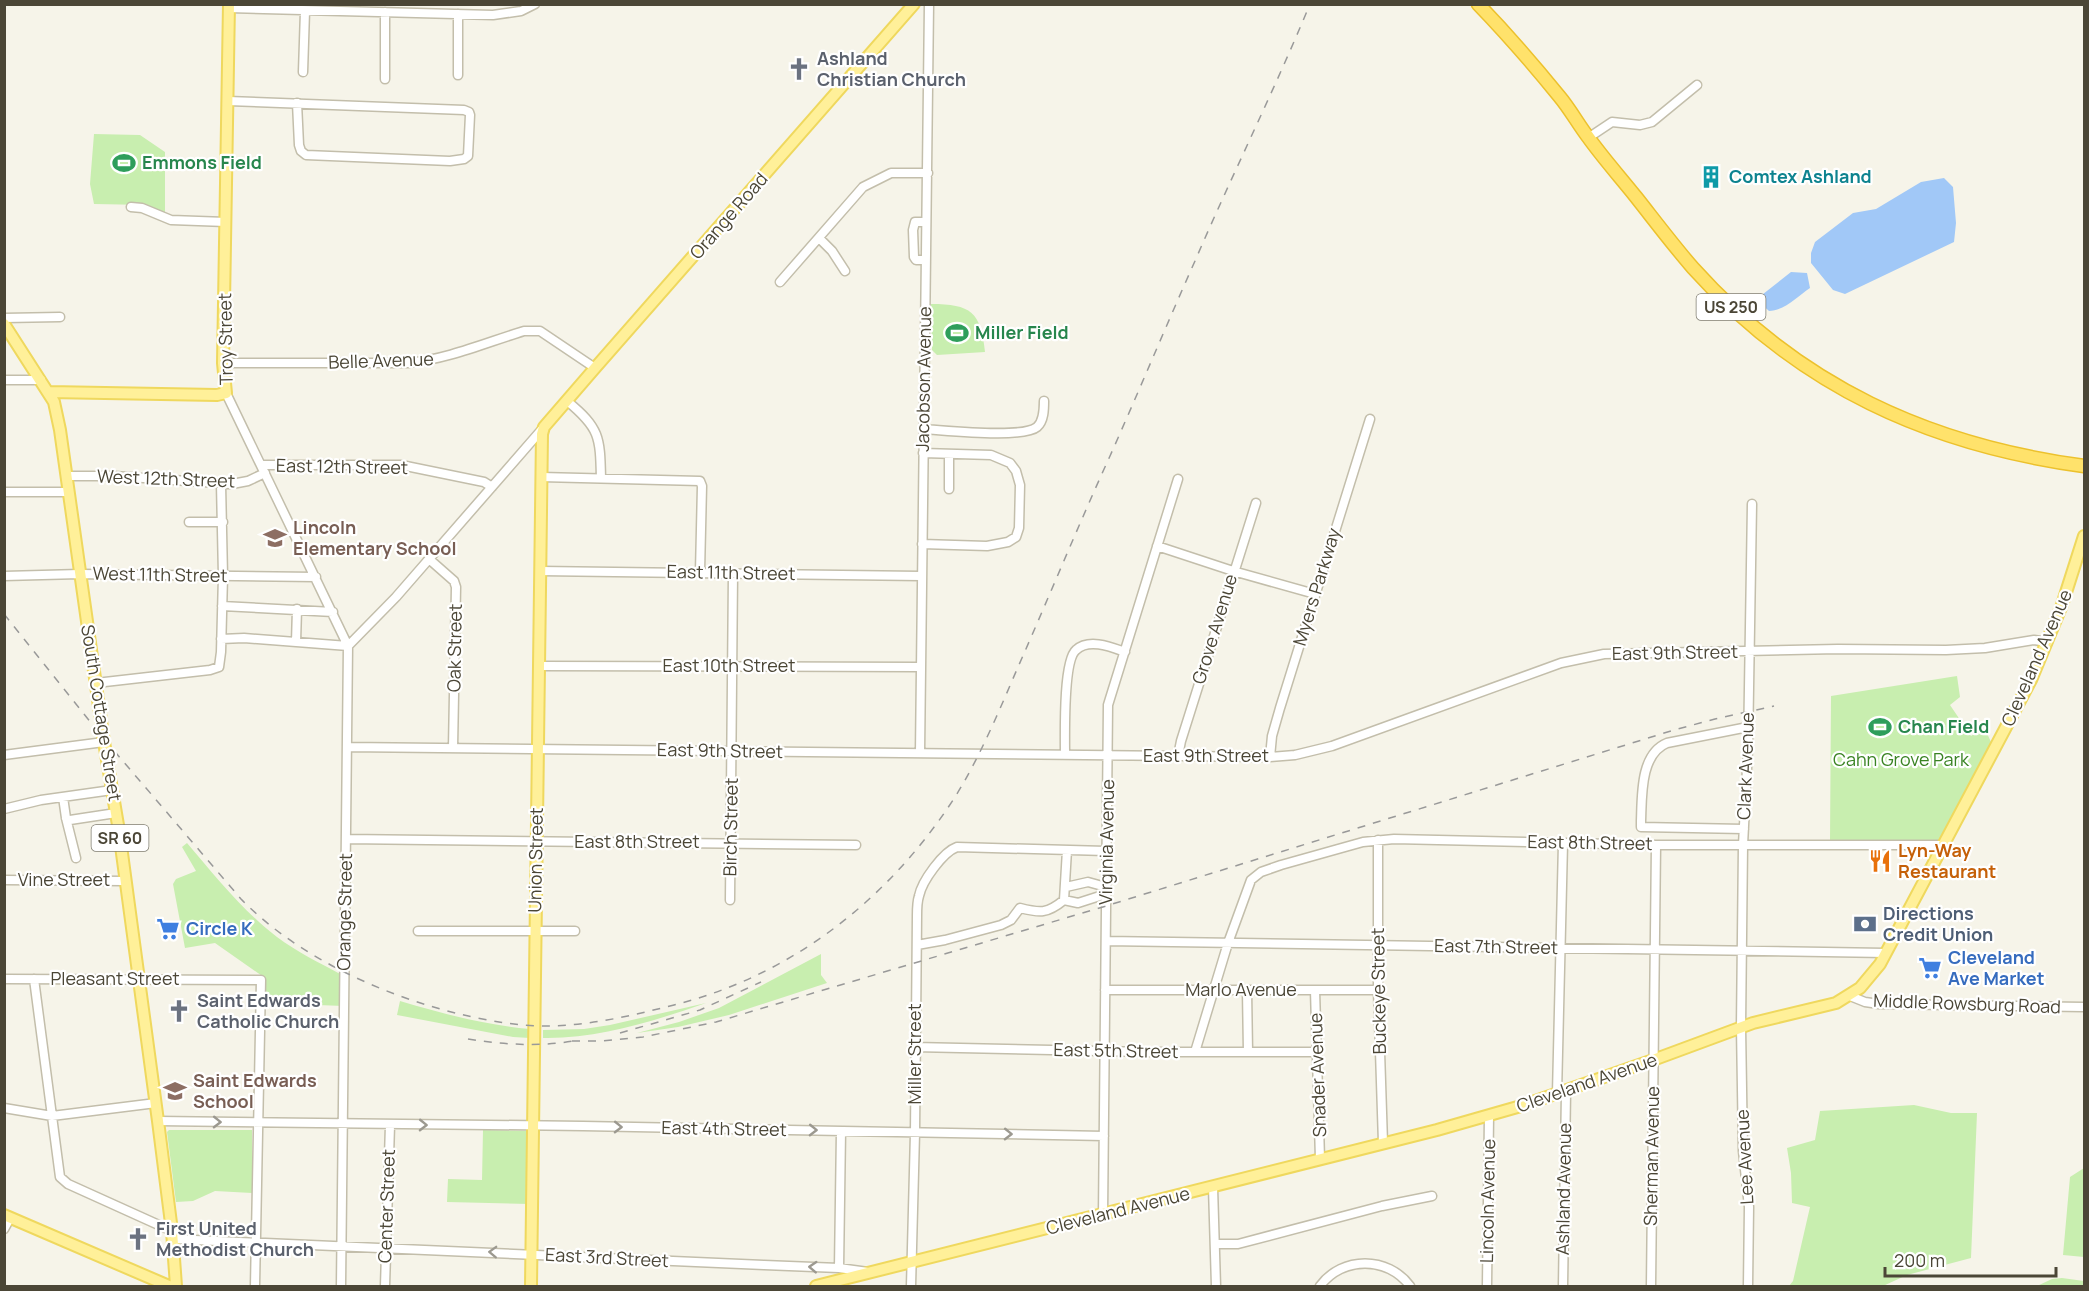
<svg xmlns="http://www.w3.org/2000/svg" width="2089" height="1291" font-family="Manrope,sans-serif">
	<style>
		.green { fill: #c8eeaf }
		.water { fill: #a1c8f7 }
		.lines { fill: none; stroke-linecap: round; stroke-linejoin: round }
		.minor-casing { stroke: #c3beab; stroke-width: 11 }
		.major-casing { stroke: #efd85e; stroke-width: 14 }
		.highway-casing { stroke: #ecc12d; stroke-width: 15 }
		.minor { stroke: #fff; stroke-width: 8 }
		.major { stroke: #fff099; stroke-width: 10 }
		.highway { stroke: #ffe26b; stroke-width: 12 }
		.rail { stroke: #999; stroke-width: 1.5; stroke-dasharray: 8 8; stroke-linecap: butt }
		.oneway { stroke: #9c9990 }
		.labels { text-anchor: middle; stroke-width: 4.5; stroke-linejoin: round; paint-order: stroke }
		.shield { fill: #fff; stroke: #817e72; stroke-width: 1.5 }
		.shield-label { font-size: 16px; font-weight: bold; fill: #4b4636 }
		.worship-label { font-size: 18px; font-weight: bold; fill: #5b616d; stroke: #fff; text-anchor: start }
		.leisure-label { font-size: 18px; font-weight: bold; fill: #27864d; stroke: #fff; text-anchor: start }
		.culture-label { font-size: 18px; font-weight: bold; fill: #0d838f; stroke: #fff; text-anchor: start }
		.street-label { font-size: 18px; fill: #4b4636; stroke: #fff }
		.education-label { font-size: 18px; font-weight: bold; fill: #785e54; stroke: #fff; text-anchor: start }
		.park-label { font-size: 18px; fill: #3a8323; stroke: #fff }
		.food-label { font-size: 18px; font-weight: bold; fill: #c56008; stroke: #fff; text-anchor: start }
		.service-label { font-size: 18px; font-weight: bold; fill: #4e5e75; stroke: #fff; text-anchor: start }
		.shop-label { font-size: 18px; font-weight: bold; fill: #366cbe; stroke: #fff; text-anchor: start }
	</style>
	<rect width="100%" height="100%" fill="#f6f4e9"/>
	<path class="green" d="M94,134L140,135L165,152V215L147,205L94,204L90,184Z
		M931,304C971,304 981,312 985,352L937,355L932,350Z
		M1957,676L1960,697L1950,705L1971,736L1984,727L1991,742L1940,842L1830,841L1831,696Z
		M187,843C215,876 243,911 277,937C297,952 320,963 342,975L344,1006L264,1003L265,978L215,943L185,948L173,884L176,879L196,871L182,847Z
		M821,954V975L827,983L729,1015L678,1027L637,1033L679,1022L719,1008Z
		M400,1001C444,1014 485,1025 530,1029V1038L513,1037L397,1015Z
		M706,1003C654,1021 599,1039 543,1038V1030L584,1029L610,1025Z
		M1914,1105L1951,1113H1977L1971,1258L1907,1275L1883,1286H1789L1793,1281L1810,1207L1792,1203L1791,1173L1787,1148L1815,1140L1820,1111Z
		M169,1130H252V1193L215,1191L193,1201L176,1202L167,1132Z
		M483,1130L530,1131L529,1204L447,1202L448,1179L482,1180Z
		M2084,1168V1257L2063,1255L2070,1177Z
		M2062,1278L2084,1281V1286H2037L2052,1279Z"/>
	<path class="water" d="M1944,178L1953,187L1956,223L1954,242L1845,294L1833,290L1811,263V253L1815,242L1853,213L1876,209L1921,182Z
		M1791,272L1807,273L1810,288C1798,296 1784,311 1769,311L1758,301V298Z"/>
	<g class="lines">
		<g class="minor-casing">
			<path id="minor" d="M229,8L493,15L521,11L535,4
				M385,12V79
				M458,14V75
				M303,72L305,11
				M228,101L464,110L469,112L470,115L468,156L464,159L450,161L306,155L301,151L299,145L297,103
				M1588,138L1612,122L1640,125L1652,122L1697,85
				M131,207L142,208L171,220L226,222
				M819,238L832,251L845,271
				M925,260H916L914,257L913,230L915,222H926
				M780,282L863,187L891,173H928
				M4,318L60,317
				M223,363H408C448,359 485,343 524,331H540L595,368
				M4,380H41
				M226,393L348,646L341,1286
				M567,401C600,428 600,437 601,478
				M923,429C944,430 1023,439 1037,427C1044,421 1044,409 1044,401
				M261,465H401L484,482L492,487
				M66,476H114L232,484L248,481L265,473
				M541,477L700,481L702,486L700,572
				M949,489V454
				M4,492H69
				M189,522H223
				M922,544L987,546L1008,542L1016,537L1019,528L1020,485L1016,471L1010,463L991,455L923,453
				M1157,546L1233,571L1315,594
				M429,559L454,581L456,587L453,748
				M540,571L921,576
				M4,576L80,574L316,577
				M222,606L333,612
				M221,639L244,638L348,646
				M296,642L297,609
				M348,646L396,597L544,427
				M539,666L920,667
				M96,683L210,670L219,667L221,652L223,576L221,484
				M347,747L1270,757L1295,755L1332,746L1561,663L1604,654L1838,649L1946,650L1985,648L2034,640L2048,642
				M920,753L929,4
				M4,755L104,742
				M1065,755C1065,736 1063,661 1076,650C1089,638 1111,647 1125,652
				M1178,756L1181,741L1256,503
				M1270,757L1272,736L1280,708L1370,419
				M63,797L66,818L76,858
				M4,809L41,800L112,790
				M66,818L70,820L116,813
				M1744,829L1641,827V821C1642,796 1640,754 1667,743L1748,727
				M346,839L856,845
				M1378,840V990L1383,1143
				M4,880L124,881
				M1066,887L1088,882L1106,887
				M730,900L733,573
				M1064,900L1067,850
				M418,931H575
				M1106,941L1886,953
				M917,945L945,940L1001,925L1011,920L1020,908C1040,913 1047,914 1064,900L1078,903L1106,894
				M4,979L261,980L255,1286
				M34,979L60,1177L68,1184L172,1231
				M1105,990H1378
				M1247,990L1248,1052
				M1315,990L1320,1159
				M1850,996L1865,1002L1879,1004L2084,1007
				M914,1047L1147,1052H1317
				M1195,1052L1228,943L1251,880L1261,872L1281,865L1363,842L1394,839L1656,845H1944
				M1557,1094L1563,843
				M4,1108L52,1116L156,1103
				M158,1121L583,1126L1104,1136
				M1213,1187L1216,1286
				M1103,1216L1108,705L1178,479
				M4,1229L10,1218
				M173,1239L764,1265L839,1268L868,1272
				M1215,1244H1238L1382,1206L1432,1196
				M839,1268L841,1131
				M385,1286L390,1125
				M911,1286L915,1133L917,916C917,909 917,902 919,896C922,881 943,852 957,847L1106,851
				M1320,1286C1342,1256 1388,1256 1410,1286
				M1487,1286L1489,1115
				M1563,1286L1566,1092
				M1651,1286L1656,845
				M1748,1286L1749,1207L1743,1151L1741,1027L1743,845L1748,749L1752,504"/>
		</g>
		<g class="major-casing">
			<path id="major" d="M4,324L54,402L60,430L104,742L119,831L158,1121L172,1231L176,1286
				M49,392L217,395L226,393L223,363L229,4
				M4,1215L169,1286
				M531,1286L542,434L544,427L595,368L914,4
				M816,1286L1437,1130L1521,1106L1653,1060L1753,1023L1836,1003L1860,988L1880,964L2031,680L2062,605L2084,536"/>
		</g>
		<g class="highway-casing">
			<path id="highway" d="M1478,4C1507,34 1533,64 1559,96C1570,109 1578,124 1588,137C1603,158 1620,177 1636,197C1655,221 1673,245 1693,268C1799,386 1929,445 2084,466"/>
		</g>
		<use href="#minor" class="minor"/>
		<use href="#major" class="major"/>
		<use href="#highway" class="highway"/>
		<path class="rail" d="M4,614L104,739L241,899C306,966 415,1010 506,1023C564,1032 618,1019 674,1005C793,975 889,899 955,797C980,757 999,711 1018,667C1049,597 1078,526 1110,456C1139,391 1166,326 1195,261C1232,175 1274,91 1310,4
			M620,1033L700,1010L761,982
			M468,1039C505,1045 542,1047 579,1040
			M572,1041H602L643,1037L716,1022L1106,906L1674,730L1715,719L1774,706"/>
	</g>
	<defs><path id="oneway-chevron" d="M-2-3.5L2.5 0L-2 3.5" fill="none" stroke-width="1.6" stroke-linecap="round" stroke-linejoin="round" transform="scale(1.5)"/></defs>
	<g class="oneway">
		<use href="#oneway-chevron" transform="translate(217 1122) rotate(1)"/>
		<use href="#oneway-chevron" transform="translate(423 1125) rotate(1)"/>
		<use href="#oneway-chevron" transform="translate(618 1127) rotate(1)"/>
		<use href="#oneway-chevron" transform="translate(813 1130) rotate(1)"/>
		<use href="#oneway-chevron" transform="translate(1008 1134) rotate(1)"/>
		<use href="#oneway-chevron" transform="translate(493 1252) rotate(-178)"/>
		<use href="#oneway-chevron" transform="translate(813 1267) rotate(-177)"/>
	</g>
	<defs>
		<g id="church-bare" transform="scale(1.8)"><path d="M-1.2-6h2.4v3.5h3.3v2.4h-3.3V6h-2.4V-.1h-3.3v-2.4h3.3Z" fill="#6b7280" stroke="#fff" stroke-width="2.5" paint-order="stroke"/></g>
		<g id="stadium-bare" transform="scale(1.8)"><path d="M0-5a6.5 5 0 1 0 0 10a6.5 5 0 1 0 0-10ZM-3.5-1.8h7v3.6h-7Z" fill="#2e9e5b" stroke="#fff" stroke-width="2.5" paint-order="stroke"/></g>
		<g id="building-bare" transform="scale(1.8)"><path d="M-4-6H4V6H1V3H-1V6H-4ZM-2.5-4.3h1.7v1.8h-1.7ZM.8-4.3h1.7v1.8H.8ZM-2.5-1h1.7V.8h-1.7ZM.8-1h1.7V.8H.8Z" fill="#0f9aa8" stroke="#fff" stroke-width="2.5" paint-order="stroke"/></g>
		<g id="school-bare" transform="scale(1.8)"><path d="M0-5L7-2L0 1L-7-2ZM-4 1L0 2.5L4 1V4Q0 6-4 4Z" fill="#8d6e63" stroke="#fff" stroke-width="2.5" paint-order="stroke"/></g>
		<g id="restaurant-bare" transform="scale(1.8)"><path d="M-5-6h1v4h1v-4h1v4h1v-4h1v5L-1.5 .5V6h-2V.5L-5-1ZM5-6V6H3V1.5H1.5Q1.5-4 5-6Z" fill="#e8710a" stroke="#fff" stroke-width="2.5" paint-order="stroke"/></g>
		<g id="bank-bare" transform="scale(1.8)"><path d="M-6-4H6V4H-6ZM0-2.3a2.3 2.3 0 1 0 0 4.6a2.3 2.3 0 1 0 0-4.6Z" fill="#5c6f8a" stroke="#fff" stroke-width="2.5" paint-order="stroke"/></g>
		<g id="supermarket-bare" transform="scale(1.8)"><path d="M-6-5.5h2.5l.6 2H6L4.5 2H-2.5L-4.4-4H-6ZM-1.5 3.2a1.3 1.3 0 1 0 .1 0ZM3 3.2a1.3 1.3 0 1 0 .1 0Z" fill="#3f7fe0" stroke="#fff" stroke-width="2.5" paint-order="stroke"/></g>
	</defs>
	<g fill-rule="evenodd">
		<use href="#church-bare" x="799" y="69"/>
		<use href="#stadium-bare" x="124" y="163"/>
		<use href="#building-bare" x="1711" y="177"/>
		<use href="#stadium-bare" x="957" y="333"/>
		<use href="#school-bare" x="275" y="538"/>
		<use href="#stadium-bare" x="1880" y="727"/>
		<use href="#restaurant-bare" x="1880" y="861"/>
		<use href="#bank-bare" x="1865" y="924"/>
		<use href="#supermarket-bare" x="168" y="929"/>
		<use href="#supermarket-bare" x="1930" y="968"/>
		<use href="#church-bare" x="179" y="1011"/>
		<use href="#school-bare" x="175" y="1091"/>
		<use href="#church-bare" x="138" y="1239"/>
	</g>
	<g class="labels">
		<g class="shield">
			<rect x="1696.5" y="294" width="69" height="26" rx="4.5"/>
			<rect x="91.5" y="825" width="57" height="26" rx="4.5"/>
		</g>
		<g class="shield-label">
			<text x="1731" y="313">US 250</text>
			<text x="120" y="844">SR 60</text>
		</g>
		<g class="worship-label">
			<text x="817" y="65">Ashland<tspan x="817" dy="21">Christian Church</tspan></text>
			<text x="197" y="1007">Saint Edwards<tspan x="197" dy="21">Catholic Church</tspan></text>
			<text x="156" y="1235">First United<tspan x="156" dy="21">Methodist Church</tspan></text>
		</g>
		<g class="leisure-label">
			<text x="142" y="169">Emmons Field</text>
			<text x="975" y="339">Miller Field</text>
			<text x="1898" y="733">Chan Field</text>
		</g>
		<g class="culture-label">
			<text x="1729" y="183">Comtex Ashland</text>
		</g>
		<g class="street-label">
			<text transform="translate(729 216) rotate(-49)" y="6">Orange Road</text>
			<text transform="translate(226 339) rotate(-91)" y="6">Troy Street</text>
			<text transform="translate(381 361) rotate(-2)" y="6">Belle Avenue</text>
			<text transform="translate(924 379) rotate(-89)" y="6">Jacobson Avenue</text>
			<text transform="translate(342 467) rotate(1)" y="6">East 12th Street</text>
			<text transform="translate(166 479) rotate(2)" y="6">West 12th Street</text>
			<text transform="translate(731 573) rotate(1)" y="6">East 11th Street</text>
			<text transform="translate(160 575) rotate(1)" y="6">West 11th Street</text>
			<text transform="translate(1317 587) rotate(-73)" y="6">Myers Parkway</text>
			<text transform="translate(1215 629) rotate(-73)" y="6">Grove Avenue</text>
			<text transform="translate(455 648) rotate(-89)" y="6">Oak Street</text>
			<text transform="translate(1675 653) rotate(-1)" y="6">East 9th Street</text>
			<text transform="translate(2037 658) rotate(-66)" y="6">Cleveland Avenue</text>
			<text x="729" y="672">East 10th Street</text>
			<text transform="translate(101 713) rotate(81)" y="6">South Cottage Street</text>
			<text transform="translate(720 751) rotate(1)" y="6">East 9th Street</text>
			<text x="1206" y="762">East 9th Street</text>
			<text transform="translate(1746 766) rotate(-88)" y="6">Clark Avenue</text>
			<text transform="translate(731 827) rotate(-89)" y="6">Birch Street</text>
			<text x="637" y="848">East 8th Street</text>
			<text transform="translate(1107 842) rotate(-89)" y="6">Virginia Avenue</text>
			<text transform="translate(1590 843) rotate(1)" y="6">East 8th Street</text>
			<text transform="translate(536 860) rotate(-89)" y="6">Union Street</text>
			<text x="64" y="886">Vine Street</text>
			<text transform="translate(345 912) rotate(-89)" y="6">Orange Street</text>
			<text transform="translate(1496 947) rotate(1)" y="6">East 7th Street</text>
			<text x="115" y="985">Pleasant Street</text>
			<text x="1241" y="996">Marlo Avenue</text>
			<text transform="translate(1379 991) rotate(-91)" y="6">Buckeye Street</text>
			<text transform="translate(1967 1004) rotate(2)" y="6">Middle Rowsburg Road</text>
			<text transform="translate(1116 1051) rotate(1)" y="6">East 5th Street</text>
			<text transform="translate(915 1054) rotate(-90)" y="6">Miller Street</text>
			<text transform="translate(1318 1075) rotate(-92)" y="6">Snader Avenue</text>
			<text transform="translate(1587 1083) rotate(-19)" y="6">Cleveland Avenue</text>
			<text transform="translate(724 1129) rotate(1)" y="6">East 4th Street</text>
			<text transform="translate(1652 1156) rotate(-89)" y="6">Sherman Avenue</text>
			<text transform="translate(1745 1157) rotate(-93)" y="6">Lee Avenue</text>
			<text transform="translate(1564 1189) rotate(-89)" y="6">Ashland Avenue</text>
			<text transform="translate(1488 1201) rotate(-89)" y="6">Lincoln Avenue</text>
			<text transform="translate(387 1206) rotate(-88)" y="6">Center Street</text>
			<text transform="translate(1118 1211) rotate(-14)" y="6">Cleveland Avenue</text>
			<text transform="translate(607 1258) rotate(3)" y="6">East 3rd Street</text>
		</g>
		<g class="education-label">
			<text x="293" y="534">Lincoln<tspan x="293" dy="21">Elementary School</tspan></text>
			<text x="193" y="1087">Saint Edwards<tspan x="193" dy="21">School</tspan></text>
		</g>
		<g class="park-label">
			<text x="1901" y="766">Cahn Grove Park</text>
		</g>
		<g class="food-label">
			<text x="1898" y="857">Lyn-Way<tspan x="1898" dy="21">Restaurant</tspan></text>
		</g>
		<g class="service-label">
			<text x="1883" y="920">Directions<tspan x="1883" dy="21">Credit Union</tspan></text>
		</g>
		<g class="shop-label">
			<text x="186" y="935">Circle K</text>
			<text x="1948" y="964">Cleveland<tspan x="1948" dy="21">Ave Market</tspan></text>
		</g>
	</g>
	<rect width="2089" height="1291" fill="none" stroke="#4b4636" stroke-width="12"/>
	<path d="M1885 1267v9h171v-9" fill="none" stroke="#4b4636" stroke-width="3"/>
	<text x="1894" y="1267" font-size="18" fill="#4b4636" stroke="#ffffff" stroke-width="4.5" paint-order="stroke">200 m</text>
</svg>
